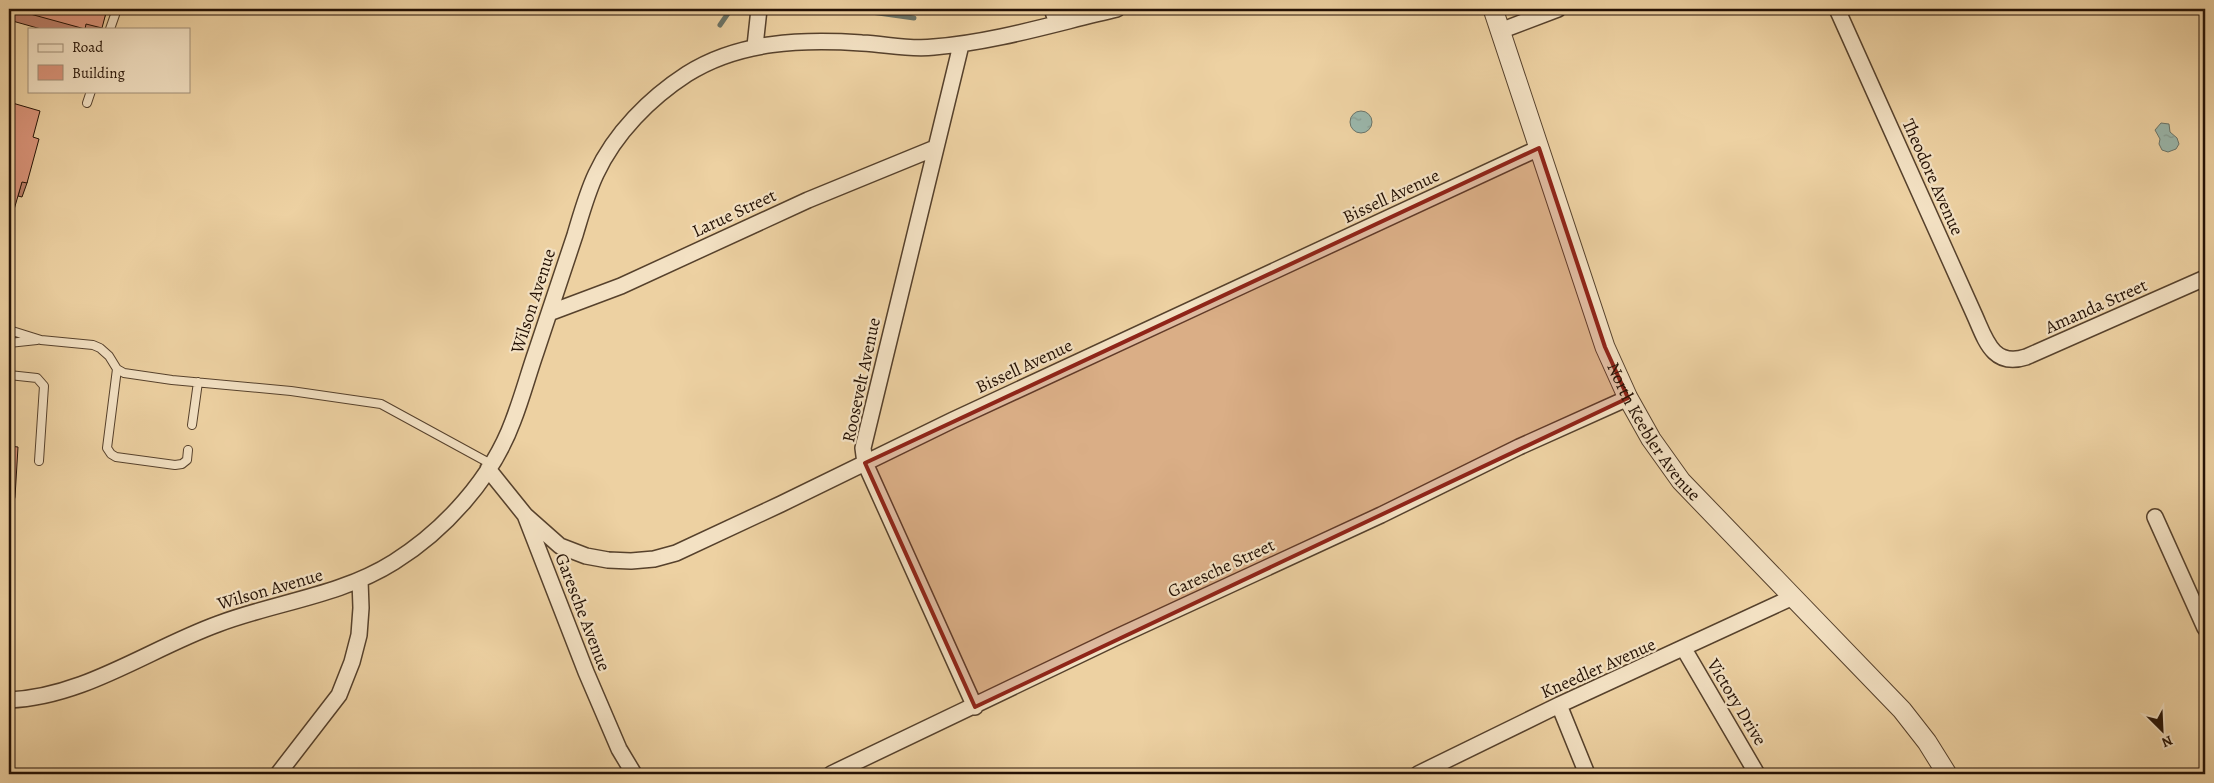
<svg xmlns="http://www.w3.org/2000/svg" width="2214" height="783" font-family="Alegreya,serif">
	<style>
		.water { fill: url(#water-ripples); stroke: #6b7468 }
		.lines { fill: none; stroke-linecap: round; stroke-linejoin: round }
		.stream { stroke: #6b7468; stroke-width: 5 }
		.service-casing { stroke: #56412c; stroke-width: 10 }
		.minor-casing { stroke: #56412c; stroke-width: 18 }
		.tertiary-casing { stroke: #56412c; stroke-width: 21 }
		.service { stroke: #f3e1c3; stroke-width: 8 }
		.minor { stroke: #f3e1c3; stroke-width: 15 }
		.tertiary { stroke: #f3e1c3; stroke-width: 19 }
		.wall { fill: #bc7f69; stroke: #241104 }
		.shaded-wall { fill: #996855; stroke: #241104 }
		.building { fill: #db947a; stroke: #241104 }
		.marked { fill: #8f2418; fill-opacity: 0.2; stroke: #8f2418; stroke-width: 4; stroke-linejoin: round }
		.labels { text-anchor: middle; stroke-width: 4.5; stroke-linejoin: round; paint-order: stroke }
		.street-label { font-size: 18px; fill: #241104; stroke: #f3e1c3 }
	</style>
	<defs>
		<pattern id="water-ripples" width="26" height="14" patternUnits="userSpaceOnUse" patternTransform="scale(1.25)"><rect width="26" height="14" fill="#9ab6aa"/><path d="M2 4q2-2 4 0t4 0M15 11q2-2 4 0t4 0" fill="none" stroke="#859b91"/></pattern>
	</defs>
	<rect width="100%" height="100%" fill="#edd1a2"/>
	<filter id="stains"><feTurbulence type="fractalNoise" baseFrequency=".004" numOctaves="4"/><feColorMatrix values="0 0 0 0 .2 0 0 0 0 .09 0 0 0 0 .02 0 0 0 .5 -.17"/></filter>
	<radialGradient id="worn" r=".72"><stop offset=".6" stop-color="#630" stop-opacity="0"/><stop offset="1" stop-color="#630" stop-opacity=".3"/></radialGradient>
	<path class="water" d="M1350 122a11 11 0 1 1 22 0a11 11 0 1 1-22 0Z
		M2161,123L2169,124L2170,132L2177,138L2179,144L2176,149L2168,152L2162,150L2159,144L2160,139L2155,130Z"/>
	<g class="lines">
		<path class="stream" d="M850,9L914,18
			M720,25L731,9"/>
		<g class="service-casing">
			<path id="service" d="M110,29L117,9
				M87,103L91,91
				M9,330L41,340L93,345L100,348L109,356L117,369L124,373L172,380L291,391L381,404L491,464
				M9,343L37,340
				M117,369L107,448L111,454L116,457L175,465L182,464L187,460L188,450
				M9,375L37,378L44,386L39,461
				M192,425L198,382"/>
		</g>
		<g class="minor-casing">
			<path id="minor" d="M1052,9L1057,23
				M1837,9L1974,314C1985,338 1992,368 2026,357L2205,278
				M1500,31L1558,9
				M961,45L863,448L865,463L975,707
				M755,46L759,9
				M549,313L621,286L808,200L935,148
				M488,469L525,515L586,672L619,749L634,774
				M525,515L560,546L586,556L608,560L631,561L654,559L676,553L781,504L953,420L1539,148
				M2155,517L2205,628
				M1684,649L1757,774
				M9,700C84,697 149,649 218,624C276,602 340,596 394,562C445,530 492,478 513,421C522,398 528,375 536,352C549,313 562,274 575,235C581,215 587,193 596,174C615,133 650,98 687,74C739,41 802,39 862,43C886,44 909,50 934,47C996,42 1056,23 1117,9
				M1559,705L1587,774
				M278,774L339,695L352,662L359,635L361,608L360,580
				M831,774L1117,637L1381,515L1519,447L1628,398
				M1418,774L1559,705L1793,597"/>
		</g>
		<g class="tertiary-casing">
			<g id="tertiary">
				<path id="s1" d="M1493,9L1605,347L1628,398L1651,439L1681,481L1902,710L1927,742L1947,774"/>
			</g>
		</g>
		<use href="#service" class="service"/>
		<use href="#minor" class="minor"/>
		<use href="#tertiary" class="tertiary"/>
	</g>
	<path class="wall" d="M9,9H107L101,29H41L9,20Z
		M33,137L27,183L22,197L18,196Z"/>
	<path class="shaded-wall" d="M9,497H15L14,501H9Z"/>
	<path class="building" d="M12,9H107L102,28L86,24L85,29Z
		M9,102L40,111L33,137L39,139L27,183L22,182L9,227Z
		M9,446L18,447L15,497H9Z"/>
	<path class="marked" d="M1539,148L1605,347L1628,398L975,707L865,463Z"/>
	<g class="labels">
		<g class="street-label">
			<text transform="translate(1933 177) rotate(66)" y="6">Theodore Avenue</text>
			<text transform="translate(1391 196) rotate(-25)" y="6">Bissell Avenue</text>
			<text transform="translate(734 213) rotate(-25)" y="6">Larue Street</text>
			<text transform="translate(533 301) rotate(-72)" y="6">Wilson Avenue</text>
			<text transform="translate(2096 306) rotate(-24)" y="6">Amanda Street</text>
			<text transform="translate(1024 366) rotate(-25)" y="6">Bissell Avenue</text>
			<text transform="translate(861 380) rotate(-78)" y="6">Roosevelt Avenue</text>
			<text dy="6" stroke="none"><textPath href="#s1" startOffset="454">North Keebler Avenue</textPath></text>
			<text transform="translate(1221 568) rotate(-25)" y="6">Garesche Street</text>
			<text transform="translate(270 589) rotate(-16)" y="6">Wilson Avenue</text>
			<text transform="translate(583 612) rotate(69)" y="6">Garesche Avenue</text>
			<text transform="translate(1598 668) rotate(-24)" y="6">Kneedler Avenue</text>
			<text transform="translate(1737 702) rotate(59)" y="6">Victory Drive</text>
		</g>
	</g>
	<rect width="2214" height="783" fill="none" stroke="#edd1a2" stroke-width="30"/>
	<rect x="10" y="10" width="2194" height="763" fill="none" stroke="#241104" stroke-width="2.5"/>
	<rect x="15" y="15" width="2184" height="753" fill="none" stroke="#241104"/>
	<rect x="28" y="28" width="162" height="65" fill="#f3e1c3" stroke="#a08e77"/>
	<rect x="38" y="44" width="25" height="8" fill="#f3e1c3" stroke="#a08e77"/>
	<text x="72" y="52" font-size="15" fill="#241104">Road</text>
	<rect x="38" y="65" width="25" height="15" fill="#db947a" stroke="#a08e77"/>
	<text x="72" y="78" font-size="15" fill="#241104">Building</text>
	<g transform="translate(2162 730) rotate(156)" stroke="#f3e1c3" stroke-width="4" paint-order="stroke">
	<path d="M0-4L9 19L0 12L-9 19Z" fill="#241104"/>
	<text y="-8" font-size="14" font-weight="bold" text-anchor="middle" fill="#241104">N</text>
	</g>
	<rect width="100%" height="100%" filter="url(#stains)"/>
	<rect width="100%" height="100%" fill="url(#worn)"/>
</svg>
